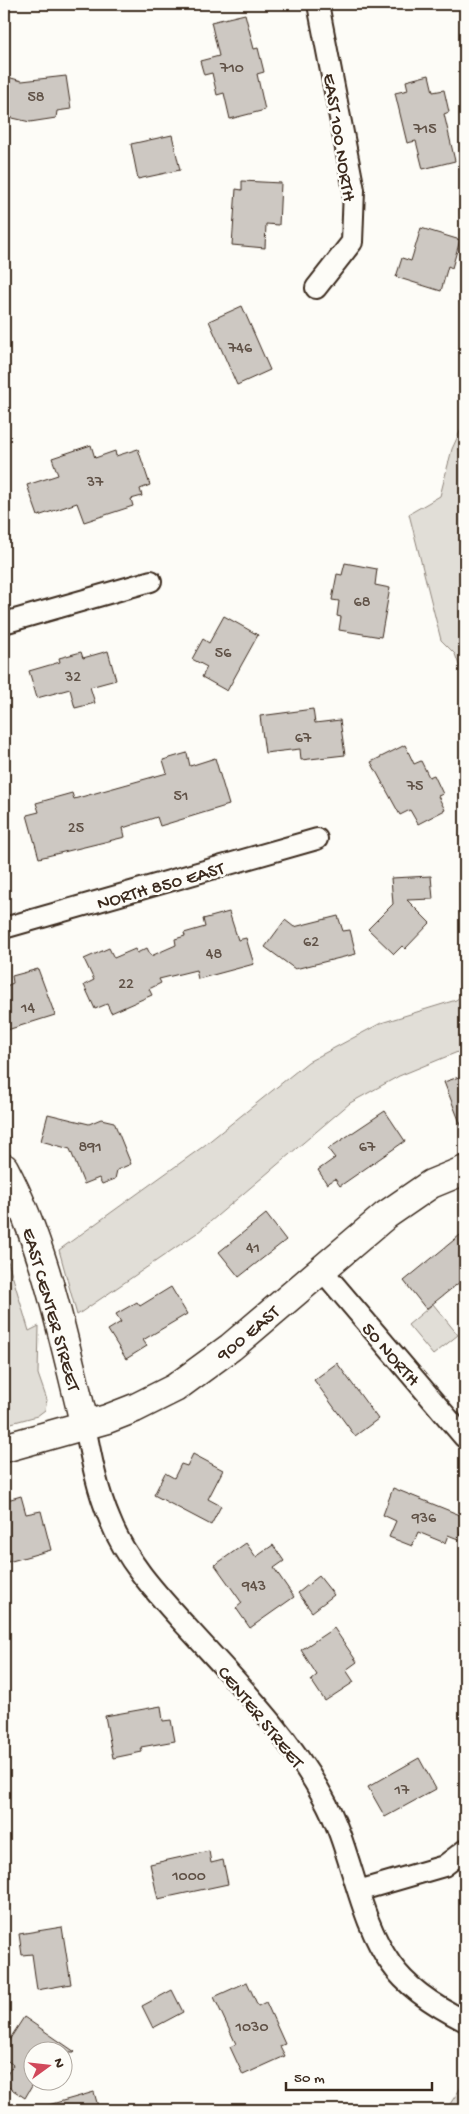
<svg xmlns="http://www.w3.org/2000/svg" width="469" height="2114" font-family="'Gochi Hand',sans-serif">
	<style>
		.green { fill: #e1ded7; stroke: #8e847a }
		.building { fill: #cdc8c2; stroke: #3b2a1e }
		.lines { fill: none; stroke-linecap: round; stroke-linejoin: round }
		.street-casing { stroke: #3b2a1e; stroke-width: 24 }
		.secondary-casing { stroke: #3b2a1e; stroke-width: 31 }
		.street { stroke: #fdfcf7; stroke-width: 20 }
		.secondary { stroke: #fdfcf7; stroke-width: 28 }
		.labels { text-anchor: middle; stroke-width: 5; stroke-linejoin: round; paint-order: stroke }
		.number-label { font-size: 16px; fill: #605247 }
		.street-label { font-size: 19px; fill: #3b2a1e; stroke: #fdfcf7 }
	</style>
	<rect width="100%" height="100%" fill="#fdfcf7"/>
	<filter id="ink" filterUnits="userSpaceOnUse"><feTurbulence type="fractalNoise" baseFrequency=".02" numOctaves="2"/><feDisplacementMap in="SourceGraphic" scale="10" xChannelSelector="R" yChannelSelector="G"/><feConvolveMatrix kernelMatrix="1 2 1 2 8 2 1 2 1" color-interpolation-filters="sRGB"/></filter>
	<g filter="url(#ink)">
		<path class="green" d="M465,421V681L455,654L441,640L409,514L440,496L452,449Z
			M465,993V1049L399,1076L350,1103L197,1233L77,1315L59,1250L201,1148L308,1062L381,1023L456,1000Z
			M4,1248L29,1331L39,1326L38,1374L47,1400L45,1410L37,1416L4,1425Z
			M433,1304L458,1335L433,1355L408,1325Z
			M465,2082V2110H446L464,2083Z"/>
		<path class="building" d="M245,14L254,49L258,48L264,72L257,74L265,110L230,119L224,93L217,95L212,73L204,75L200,61L219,56L211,22Z
			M429,75L433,92L444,90L449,112L444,114L455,161L423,169L416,141L407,143L395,93L408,90L406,81Z
			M4,76L22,81L66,76L71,109L57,111L56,118L30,122L4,116Z
			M172,135L180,170L138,179L131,144Z
			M242,181L281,183L279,225L266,224L265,248L232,245L236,189L242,190Z
			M421,228L460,240L452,268L448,266L441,291L396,277L402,258L411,261Z
			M242,306L270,370L237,385L209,321Z
			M91,445L95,458L115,451L116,456L138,449L150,485L140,489L142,496L131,499L133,506L84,522L77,503L38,516L27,485L58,475L52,458Z
			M345,563L377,569L375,585L390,588L381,637L339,630L341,617L337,616L339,601L332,600L337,574L342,575Z
			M224,616L258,635L227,691L202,677L207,667L192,659L203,639L209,643Z
			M108,651L116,680L90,687L95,703L75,708L70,689L37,698L29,671L60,662L59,658L81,652L83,658Z
			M313,709L315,723L340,720L345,755L301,760L300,749L265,753L260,716Z
			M405,745L414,764L421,761L429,777L434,775L443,794L438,796L445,810L418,824L410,810L400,815L371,762Z
			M187,753L190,766L215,758L229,805L160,826L157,817L123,828L125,837L39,858L27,815L39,812L36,803L72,793L74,799L167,773L163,760Z
			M431,876L433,899L407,900L430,923L405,949L402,946L394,954L368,929L393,904L391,878Z
			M229,912L238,940L246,938L254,964L198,979L196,970L159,979L161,983L149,989L152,995L111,1013L107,1004L95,1009L84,985L94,980L84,959L109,948L114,958L135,949L137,953L147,948L151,956L176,945L175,939L185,936L184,933L205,927L203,919Z
			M338,916L343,931L350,930L356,954L295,969L265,947L285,920L294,927Z
			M38,969L55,1015L4,1031V987L13,983L12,976Z
			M465,1075V1133H464L444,1082Z
			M385,1111L405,1141L340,1186L335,1179L327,1184L318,1170L335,1158L328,1149Z
			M48,1114L89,1124L101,1119L114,1122L131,1164L117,1170L115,1179L102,1184L99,1178L84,1184L70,1149L41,1141Z
			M266,1214L286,1240L239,1277L219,1252Z
			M465,1231V1278L426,1309L404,1281Z
			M171,1287L187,1314L143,1340L147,1346L126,1359L108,1330L121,1322L116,1314L137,1302L140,1306Z
			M337,1363L378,1419L355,1436L314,1380Z
			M193,1454L223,1470L208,1499L221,1506L211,1525L154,1495L165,1473L174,1478L181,1464L187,1466Z
			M393,1488L465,1517L458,1539L448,1535L445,1543L418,1532L412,1546L389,1537L396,1521L383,1515Z
			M21,1496L26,1514L41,1511L51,1550L8,1562L4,1548V1501Z
			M246,1543L256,1557L273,1545L284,1561L274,1568L294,1597L250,1628L236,1608L242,1603L215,1565Z
			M319,1576L334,1595L312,1612L298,1593Z
			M334,1628L357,1662L346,1670L354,1682L325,1701L311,1680L317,1675L301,1650Z
			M161,1706L163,1721L171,1720L175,1741L141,1747L142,1752L113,1758L105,1716Z
			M419,1758L436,1789L385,1817L368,1787Z
			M209,1851L211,1863L223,1860L228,1884L158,1899L150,1864Z
			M62,1927L71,1984L37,1990L32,1954L22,1955L19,1934Z
			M247,1982L258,2006L266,2002L285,2044L280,2046L285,2056L243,2075L230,2047L236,2044L214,1997Z
			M172,1990L183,2012L153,2028L142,2006Z
			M24,2017L75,2052H32V2086L25,2098L4,2084V2079L13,2065L4,2058V2048Z
			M94,2092L99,2110H46L45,2106Z"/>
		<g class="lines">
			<g class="street-casing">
				<path id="street" d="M316,288L352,242L354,190L318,4
					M4,623L151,581
					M4,928L317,839
					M321,1269L464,1437
					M85,1426C91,1457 97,1490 110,1520C126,1561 158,1595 187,1627C235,1680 288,1733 323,1797C352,1848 357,1917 391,1964C408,1989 439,2008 465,2021
					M358,1891L444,1866L465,1850"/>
			</g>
			<g class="secondary-casing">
				<path id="secondary" d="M4,1168C46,1247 63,1339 85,1426
					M4,1448L107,1419L135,1408L175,1388L231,1347L386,1215L431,1184L465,1170"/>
			</g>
			<use href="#street" class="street"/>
			<use href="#secondary" class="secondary"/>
		</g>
	</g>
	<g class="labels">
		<g class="number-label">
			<text x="232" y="72">710</text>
			<text x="36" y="101">58</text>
			<text x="425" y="133">715</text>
			<text x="240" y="352">746</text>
			<text x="95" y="486">37</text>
			<text x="362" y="606">68</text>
			<text x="223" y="657">56</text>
			<text x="73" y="681">32</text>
			<text x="303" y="742">67</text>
			<text x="415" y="790">75</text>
			<text x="181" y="800">51</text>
			<text x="76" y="832">25</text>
			<text x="311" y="946">62</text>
			<text x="214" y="958">48</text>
			<text x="126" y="988">22</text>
			<text x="28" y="1012">14</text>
			<text x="90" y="1151">891</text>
			<text x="367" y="1151">67</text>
			<text x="253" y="1252">41</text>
			<text x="424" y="1522">936</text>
			<text x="254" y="1590">943</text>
			<text x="402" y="1794">17</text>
			<text x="189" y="1880">1000</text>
			<text x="252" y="2031">1030</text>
		</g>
		<g class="street-label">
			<text transform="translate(341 137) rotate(81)" y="7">EAST 100 NORTH</text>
			<text transform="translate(160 884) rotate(-16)" y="7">NORTH 850 EAST</text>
			<text transform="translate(53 1309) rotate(74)" y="7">EAST CENTER STREET</text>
			<text transform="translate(247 1332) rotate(-40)" y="7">900 EAST</text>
			<text transform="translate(392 1353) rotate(49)" y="7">50 NORTH</text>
			<text transform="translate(262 1716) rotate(51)" y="7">CENTER STREET</text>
		</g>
	</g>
	<rect width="469" height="2114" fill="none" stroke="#fdfcf7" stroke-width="20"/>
	<rect x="10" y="10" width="449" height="2094" fill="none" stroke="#3b2a1e" stroke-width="2" filter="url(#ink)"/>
	<g transform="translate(48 2066) rotate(75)"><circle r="24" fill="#fdfcf7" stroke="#afa8a0"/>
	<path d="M0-4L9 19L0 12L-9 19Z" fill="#d1495b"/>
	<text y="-8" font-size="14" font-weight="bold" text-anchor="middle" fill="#3b2a1e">N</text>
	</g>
	<path d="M286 2082v8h146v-8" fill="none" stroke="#3b2a1e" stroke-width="2.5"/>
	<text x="294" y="2082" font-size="15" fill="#3b2a1e" stroke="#fdfcf7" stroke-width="4" paint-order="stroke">50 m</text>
</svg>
